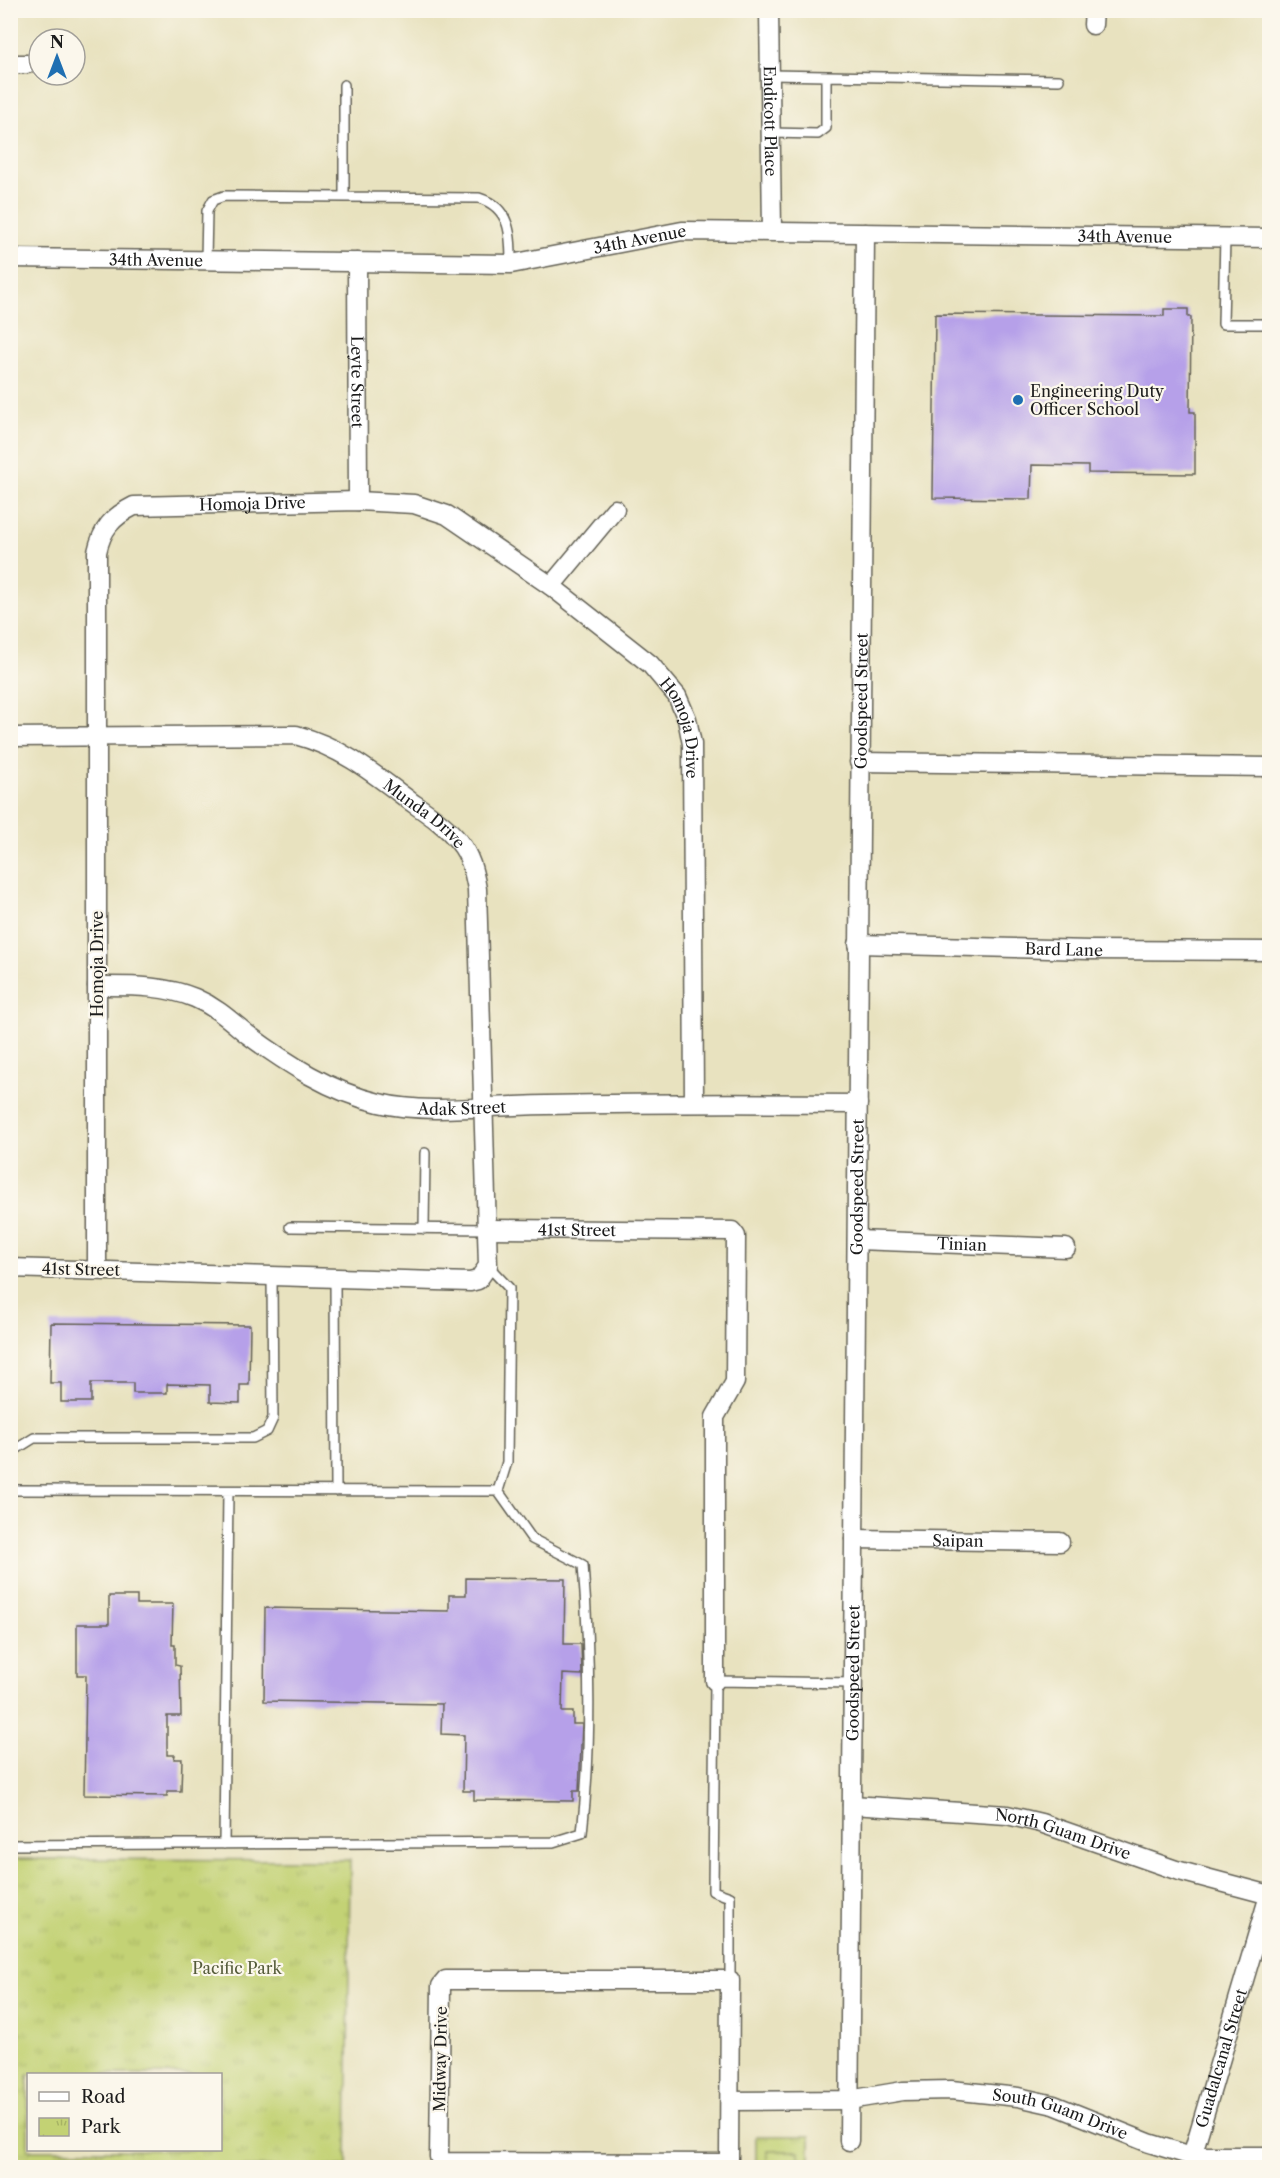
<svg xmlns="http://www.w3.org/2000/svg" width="1280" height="2178" font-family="'Libre Caslon Text',serif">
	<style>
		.park { fill: url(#park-tufts); stroke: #707748; stroke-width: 1.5; fill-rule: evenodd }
		.pitch { fill: #c3d274; stroke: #707748; stroke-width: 1.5 }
		.building { fill: #b6a0e9 }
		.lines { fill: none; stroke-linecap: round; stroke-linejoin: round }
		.service-casing { stroke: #636155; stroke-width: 12 }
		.minor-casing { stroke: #636155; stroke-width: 21 }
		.service { stroke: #fff; stroke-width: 9 }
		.minor { stroke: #fff; stroke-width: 18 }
		.poi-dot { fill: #1f6fb2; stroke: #fbf7ec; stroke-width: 2 }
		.labels { text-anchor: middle; stroke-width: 4.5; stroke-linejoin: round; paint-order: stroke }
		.street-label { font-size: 16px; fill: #1c1c1c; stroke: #fbf7ec }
		.poi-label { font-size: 16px; fill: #1c1c1c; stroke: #fbf7ec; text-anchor: start }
		.park-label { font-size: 16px; fill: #565c3b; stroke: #fbf7ec }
	</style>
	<defs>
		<pattern id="park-tufts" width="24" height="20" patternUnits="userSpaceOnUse" patternTransform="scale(1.5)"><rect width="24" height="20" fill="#c3d274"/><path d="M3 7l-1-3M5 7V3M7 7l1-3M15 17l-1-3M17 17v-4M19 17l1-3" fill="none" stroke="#a7b464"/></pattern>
	</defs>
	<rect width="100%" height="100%" fill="#fbf7ec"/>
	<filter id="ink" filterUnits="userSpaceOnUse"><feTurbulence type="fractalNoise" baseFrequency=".0167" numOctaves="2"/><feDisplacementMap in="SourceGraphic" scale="12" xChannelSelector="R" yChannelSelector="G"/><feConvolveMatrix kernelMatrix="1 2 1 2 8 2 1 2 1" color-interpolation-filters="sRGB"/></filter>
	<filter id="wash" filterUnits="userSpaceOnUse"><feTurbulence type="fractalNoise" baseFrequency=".008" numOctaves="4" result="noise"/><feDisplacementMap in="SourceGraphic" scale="24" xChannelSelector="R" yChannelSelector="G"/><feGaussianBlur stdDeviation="1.35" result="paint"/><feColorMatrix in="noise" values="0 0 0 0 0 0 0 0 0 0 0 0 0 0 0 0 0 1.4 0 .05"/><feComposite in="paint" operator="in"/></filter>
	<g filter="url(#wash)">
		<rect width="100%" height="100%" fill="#e8e2bf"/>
		<path class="park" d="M11,1859L350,1860L347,2167H11ZM28,2074H220V2150H28Z
			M756,2136H810V2167L756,2168Z"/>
		<path class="pitch" d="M767,2151H799V2167H767Z"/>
		<g id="blocks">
			<path class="building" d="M1164,309H1188V317H1191L1190,412H1195V474L1088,473V466L1032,465L1031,499L933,498L935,314L1164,316Z
				M51,1323L250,1325L249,1385H240V1403L210,1402V1385L167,1384V1393H133V1383H91V1402H61V1383H50Z
				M466,1578L565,1579L564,1644H581L582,1675L563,1674L562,1712H573V1724H582L579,1791H573V1801L474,1800V1791H463L464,1735L441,1734L442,1704L264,1701L265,1608L449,1611V1595H466Z
				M109,1596H137V1604H173L172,1645H175V1665L180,1666L181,1716H167V1755H175L174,1759H182L181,1791H167V1796L84,1795L86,1675H77V1624H109Z"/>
		</g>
	</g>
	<g filter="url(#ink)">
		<use href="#blocks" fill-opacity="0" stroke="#636155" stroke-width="1.5"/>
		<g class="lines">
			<g class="service-casing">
				<path id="service" d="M770,75L1059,80
					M344,85V196
					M770,133L818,134L826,128V76
					M1225,237L1223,324H1270
					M206,259L207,211L213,200L224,196L479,198C511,208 511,235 511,264
					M290,1227L489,1229
					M424,1229L425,1153
					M335,1278L336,1491
					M10,1453L34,1438H253L267,1431L273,1418L272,1276
					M10,1490L498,1491L507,1462L509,1288L488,1266
					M224,1844L228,1491
					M10,1845L553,1842L582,1833C592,1745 590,1654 583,1565L532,1539L498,1491
					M730,1980V1897L713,1891L715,1681L853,1683"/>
			</g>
			<g class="minor-casing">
				<g id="minor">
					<path id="s1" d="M769,10L772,230"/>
					<path d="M1093,25L1094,10"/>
					<path d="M10,64H27"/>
					<path id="s2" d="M10,258L511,264L682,231L1270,238"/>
					<path id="s3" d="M357,262L358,501"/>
					<path d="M551,586L615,509"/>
					<path id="s4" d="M10,737L296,735C341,747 373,773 410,801C427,813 446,825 459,842C470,855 474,872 477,889L488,1266L478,1280L470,1282L10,1268"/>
					<path d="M859,762L1270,767"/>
					<path id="s5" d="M858,944L1090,950L1270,951"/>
					<path id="s6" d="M97,986C131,986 164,985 195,998C216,1007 230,1020 247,1034C286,1063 331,1092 379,1103C427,1115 495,1105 546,1105C650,1103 754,1103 858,1104"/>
					<path id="s7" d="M489,1229L732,1231L736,1236L735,1382L715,1417V1681"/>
					<path id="s8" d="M857,1240L1066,1248"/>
					<path id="s9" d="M97,1269V552C102,529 112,517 134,506L358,501L414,504L447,515L551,586L650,664L677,696L687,719L692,744L694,1102"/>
					<path id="s10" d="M854,1539L1060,1542"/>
					<path id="s11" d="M852,1805L1007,1815L1041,1823L1176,1870L1270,1895"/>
					<path d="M446,1980H730L729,2159L724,2163L444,2162L439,2157L441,1986Z"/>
					<path id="s12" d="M730,2101L849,2100L903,2091L951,2090L1018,2097L1054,2105L1149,2143L1192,2156H1270"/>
					<path id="s13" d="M849,2141L865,233"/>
					<path id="s14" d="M1192,2156L1270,1892"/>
				</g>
			</g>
			<use href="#service" class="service"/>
			<use href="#minor" class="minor"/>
		</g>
	</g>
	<circle class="poi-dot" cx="1018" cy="400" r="6"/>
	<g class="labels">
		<g class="street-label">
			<text dy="6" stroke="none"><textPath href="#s1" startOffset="111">Endicott Place</textPath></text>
			<text dy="6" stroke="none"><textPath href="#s2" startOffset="1118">34th Avenue</textPath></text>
			<text dy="6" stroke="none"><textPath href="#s2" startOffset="632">34th Avenue</textPath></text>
			<text dy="6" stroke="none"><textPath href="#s2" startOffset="146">34th Avenue</textPath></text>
			<text dy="6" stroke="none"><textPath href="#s3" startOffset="120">Leyte Street</textPath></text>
			<text dy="6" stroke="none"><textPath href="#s9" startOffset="897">Homoja Drive</textPath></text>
			<text dy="6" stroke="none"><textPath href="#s13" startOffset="1440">Goodspeed Street</textPath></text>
			<text dy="6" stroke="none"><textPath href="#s9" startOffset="1419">Homoja Drive</textPath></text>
			<text dy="6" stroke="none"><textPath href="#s4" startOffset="438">Munda Drive</textPath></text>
			<text dy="6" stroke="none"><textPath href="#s5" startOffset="206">Bard Lane</textPath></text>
			<text transform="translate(97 964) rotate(-90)" y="6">Homoja Drive</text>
			<text dy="6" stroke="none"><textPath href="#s6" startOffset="396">Adak Street</textPath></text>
			<text dy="6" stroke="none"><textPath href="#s13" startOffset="954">Goodspeed Street</textPath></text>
			<text dy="6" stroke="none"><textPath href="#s7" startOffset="88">41st Street</textPath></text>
			<text dy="6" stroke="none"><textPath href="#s8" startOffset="105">Tinian</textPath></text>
			<text transform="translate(81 1269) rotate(1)" y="6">41st Street</text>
			<text dy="6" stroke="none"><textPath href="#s10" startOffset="104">Saipan</textPath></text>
			<text dy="6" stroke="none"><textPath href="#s13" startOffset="468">Goodspeed Street</textPath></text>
			<text dy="6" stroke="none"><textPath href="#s11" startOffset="214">North Guam Drive</textPath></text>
			<text transform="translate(440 2059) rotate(-89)" y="6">Midway Drive</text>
			<text dy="6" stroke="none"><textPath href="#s14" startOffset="102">Guadalcanal Street</textPath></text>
			<text dy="6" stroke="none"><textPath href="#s12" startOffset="334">South Guam Drive</textPath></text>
		</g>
		<g class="poi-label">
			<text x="1030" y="397">Engineering Duty<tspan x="1030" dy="18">Officer School</tspan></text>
		</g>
		<g class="park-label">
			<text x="237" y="1974">Pacific Park</text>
		</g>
	</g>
	<rect width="1280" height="2178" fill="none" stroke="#fbf7ec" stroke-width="36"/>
	<rect x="27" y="2073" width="195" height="78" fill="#fbf7ec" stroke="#a29f99" stroke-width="1.5"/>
	<rect x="39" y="2092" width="30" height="9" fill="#ffffff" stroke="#a29f99" stroke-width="1.5"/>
	<text x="81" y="2103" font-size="18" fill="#1c1c1c">Road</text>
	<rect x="39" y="2118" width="30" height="18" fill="url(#park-tufts)" stroke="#a29f99" stroke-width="1.5"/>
	<text x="81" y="2133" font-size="18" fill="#1c1c1c">Park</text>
	<g transform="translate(57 57)"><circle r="28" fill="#fbf7ec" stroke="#a29f99" stroke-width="1.5"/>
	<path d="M0-4.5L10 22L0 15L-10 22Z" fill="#1f6fb2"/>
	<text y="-9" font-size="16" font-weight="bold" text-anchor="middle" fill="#1c1c1c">N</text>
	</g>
</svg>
